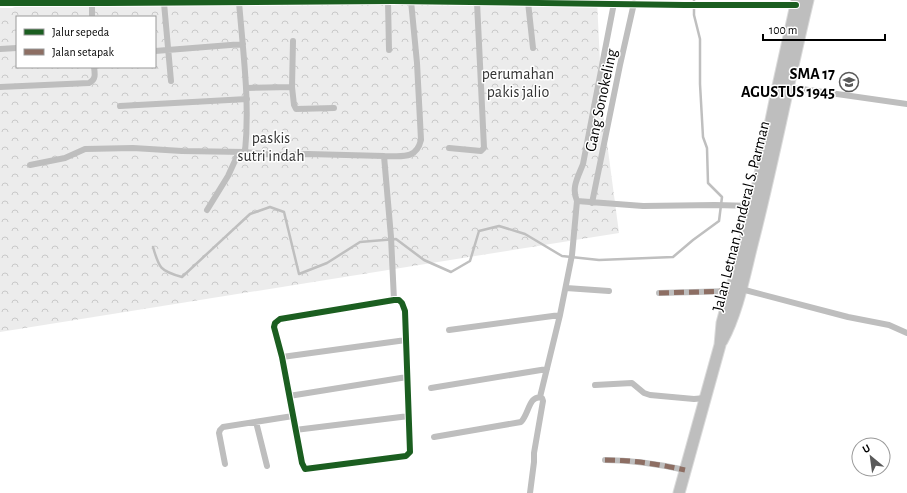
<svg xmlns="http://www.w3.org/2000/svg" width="907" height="493" font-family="'Alegreya Sans',sans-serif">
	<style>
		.park { fill: url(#park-crowns); fill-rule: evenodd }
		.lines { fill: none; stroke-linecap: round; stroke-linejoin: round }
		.stream { stroke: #bfbfbf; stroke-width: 2.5 }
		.trunk-casing { stroke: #dbdbdb; stroke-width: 13 }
		.minor { stroke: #bebebe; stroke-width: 6 }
		.trunk { stroke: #bebebe; stroke-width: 11 }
		.quiet { stroke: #8d6e63; stroke-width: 5; stroke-dasharray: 10 5; stroke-linecap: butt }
		.cycleway-casing { stroke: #fff; stroke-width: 8 }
		.cycleway { stroke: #1b5e20; stroke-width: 6 }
		.labels { text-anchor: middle; stroke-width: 3; stroke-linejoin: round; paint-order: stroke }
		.park-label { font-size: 16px; fill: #333; stroke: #fff }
		.poi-label { font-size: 16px; font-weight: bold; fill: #000; stroke: #fff; text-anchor: end }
		.street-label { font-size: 16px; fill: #000; stroke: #fff }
	</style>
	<defs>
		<pattern id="park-crowns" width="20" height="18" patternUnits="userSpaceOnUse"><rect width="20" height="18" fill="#ececec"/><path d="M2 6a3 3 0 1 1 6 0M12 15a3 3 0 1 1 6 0" fill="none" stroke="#c9c9c9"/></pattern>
	</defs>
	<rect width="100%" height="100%" fill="#fff"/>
	<path class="park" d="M0,0H597L602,105L619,233L0,332V8H15L0,3ZM17,17H155V67H17Z"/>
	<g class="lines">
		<path class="stream" d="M153,247C159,268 160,271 182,277L250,214L270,207L284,212L299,274L327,263L360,242L396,239L424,260L451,272L470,261L479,231L499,226L525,234L562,256L599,260L673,257L693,240L719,221L722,197L708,183L707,148L703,137L700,84V39L694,15V0"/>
		<g class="trunk-casing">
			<path id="trunk" d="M722,341C739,309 745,271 754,237C774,158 789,79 808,0
				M679,493L720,345L722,323L752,213L778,86L797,0"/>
		</g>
		<path class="minor" d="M388,1L389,50
			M528,2L533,48
			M0,3H107L393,1L684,5H796
			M92,3V17
			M164,3L171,81
			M614,3L583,164C578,177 571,188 577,201L643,206L715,205L754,206
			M0,49L17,48
			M155,51L243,44
			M0,87L89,83C96,80 95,74 94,67
			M292,87L293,41
			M788,87L907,104
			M246,88L292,87L294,105L296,109L334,108
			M120,106L247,99
			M449,148L481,151L484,148L477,2
			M245,152L275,155L308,154L384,156
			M30,165L65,158L85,149L133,148L182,151L245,152C250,102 243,52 239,2
			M592,203L620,65L634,3
			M207,210L228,176L239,152
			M566,288L609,291
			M741,289L848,317L889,325L907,333
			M659,293L731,291
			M394,300H399L402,303L405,311L410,452L406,456L305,469L302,463L282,357L274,327L275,323L280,319Z
			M394,300L391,237L384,156C402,156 416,160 421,140L417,63L411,1
			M449,330L560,315
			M282,357L406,340
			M595,385L632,383L644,393L650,395L694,399L705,398
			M431,388L547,369
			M289,396L407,377
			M540,397L560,315L572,255L577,201
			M256,422L267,466
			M295,430L409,416
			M434,437L521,422C529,414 529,394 542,398L543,401L534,453V462L530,493
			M605,460C632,460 658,464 685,470
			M225,464L219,433L220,430L223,427L293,416"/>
		<use href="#trunk" class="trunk"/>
		<path class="quiet" d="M659,293L731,291
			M605,460C632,460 658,464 685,470"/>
		<g class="cycleway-casing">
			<path id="cycleway" d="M0,3H107L393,1L684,5H796
				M394,300H399L402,303L405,311L410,452L406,456L305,469L302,463L282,357L274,327L275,323L280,319Z"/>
		</g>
		<use href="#cycleway" class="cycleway"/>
	</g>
	<defs>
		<g id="school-ring" transform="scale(1)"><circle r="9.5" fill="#fff" stroke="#595959" stroke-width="1.5"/><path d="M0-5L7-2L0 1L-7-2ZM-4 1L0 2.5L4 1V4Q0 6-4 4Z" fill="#595959"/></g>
	</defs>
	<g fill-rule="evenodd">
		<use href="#school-ring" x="849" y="82"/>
	</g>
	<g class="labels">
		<g class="park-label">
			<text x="518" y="79">perumahan<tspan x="518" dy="18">pakis jalio</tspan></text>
			<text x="271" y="143">paskis<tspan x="271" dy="18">sutri indah</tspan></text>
		</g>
		<g class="poi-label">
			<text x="835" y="79">SMA 17<tspan x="835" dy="18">AGUSTUS 1945</tspan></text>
		</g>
		<g class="street-label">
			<text transform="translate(600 100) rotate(-78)" y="6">Gang Sonokeling</text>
			<text transform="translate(740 216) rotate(-76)" y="6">Jalan Letnan Jenderal S. Parman</text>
		</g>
	</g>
	<rect x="16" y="16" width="140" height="52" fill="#ffffff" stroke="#999999"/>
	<rect x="24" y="29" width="20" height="6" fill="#1b5e20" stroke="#999999"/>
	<text x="52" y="36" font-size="12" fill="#000000">Jalur sepeda</text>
	<rect x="24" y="49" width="20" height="6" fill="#8d6e63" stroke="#999999"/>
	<text x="52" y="56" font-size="12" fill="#000000">Jalan setapak</text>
	<g transform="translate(871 457) rotate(331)"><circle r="19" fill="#ffffff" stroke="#999999"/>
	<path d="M0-3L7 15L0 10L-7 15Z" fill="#595959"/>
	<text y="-6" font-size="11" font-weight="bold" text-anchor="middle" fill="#000000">U</text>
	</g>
	<path d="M763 34v6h122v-6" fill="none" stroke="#000000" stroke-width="2"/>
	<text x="769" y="34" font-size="12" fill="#000000" stroke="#ffffff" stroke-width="3" paint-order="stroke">100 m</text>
</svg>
